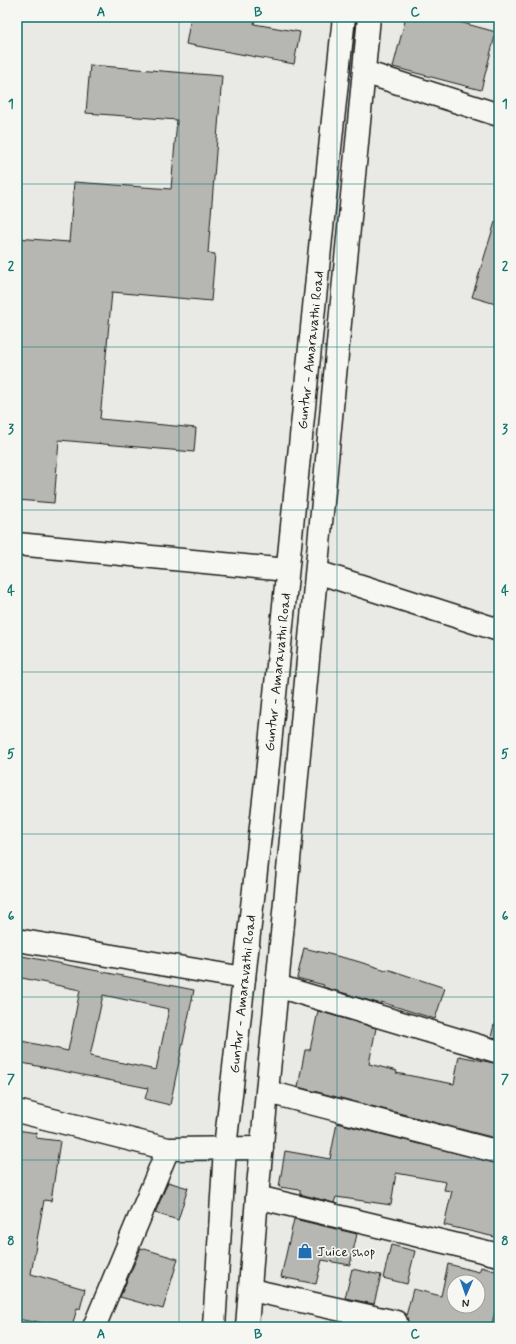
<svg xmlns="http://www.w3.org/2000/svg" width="516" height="1344" font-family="Mynerve,sans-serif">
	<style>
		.building { fill: #b6b6b3; stroke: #1c1c1c; fill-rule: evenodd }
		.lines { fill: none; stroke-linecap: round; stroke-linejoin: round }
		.minor-casing { stroke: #1c1c1c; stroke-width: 25 }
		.major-casing { stroke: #1c1c1c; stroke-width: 25 }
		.minor { stroke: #f6f6f2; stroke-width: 22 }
		.major { stroke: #f6f6f2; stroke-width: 22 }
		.grid { fill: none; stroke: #0f766e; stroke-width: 1; stroke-opacity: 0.55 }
		.labels { text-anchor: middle; stroke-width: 3.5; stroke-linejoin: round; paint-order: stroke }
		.street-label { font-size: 14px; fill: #1c1c1c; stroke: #f6f6f2 }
		.poi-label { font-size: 14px; fill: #1c1c1c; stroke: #f6f6f2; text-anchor: start }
		.neatline { fill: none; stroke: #0f766e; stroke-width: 1.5 }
		.grid-label { font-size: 13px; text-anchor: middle; font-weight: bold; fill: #0f766e }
	</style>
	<rect width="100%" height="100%" fill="#e9e9e5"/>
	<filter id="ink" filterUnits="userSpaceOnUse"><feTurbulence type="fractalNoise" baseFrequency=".025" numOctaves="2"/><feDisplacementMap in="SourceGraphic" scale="8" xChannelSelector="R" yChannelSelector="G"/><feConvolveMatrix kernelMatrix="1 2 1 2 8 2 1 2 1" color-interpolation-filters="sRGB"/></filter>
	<g filter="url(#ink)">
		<path class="building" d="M191,17H256L254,24L300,32L294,64L186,44Z
			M406,17H441L496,32L481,90L393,67Z
			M90,65L222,76L208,253L215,254L211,301L112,292L100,419L196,428L194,452L59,440L54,503L17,500V238L69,242L74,182L171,189L177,120L86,113Z
			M495,222H499V305L472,297Z
			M304,948L353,960L386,970L387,969L445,988L435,1019L381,1002V1004L323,987L324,985L297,978Z
			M17,955L194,990L170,1105L145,1099L148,1088L17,1062V1040L68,1051L80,990L17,977ZM103,995L169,1009L156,1070L90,1056Z
			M318,1011L376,1028L369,1064L397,1071L396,1073L454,1084L459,1056L499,1064V1139L298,1087L305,1050H310Z
			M494,1025L499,1026V1039L491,1037Z
			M337,1123L499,1164V1238L444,1225L452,1191L444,1190L446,1182L396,1173L391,1205L336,1197L334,1203L300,1194V1190L279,1187L285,1151L330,1159Z
			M17,1130L37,1133L36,1138L60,1141L51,1201L44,1200L31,1274L85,1289L80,1309L77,1308L72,1327H59L34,1321V1322L17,1319Z
			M168,1182L188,1188L178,1220L155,1213Z
			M294,1219L357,1234L350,1265L322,1260L316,1284L281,1277Z
			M391,1245L415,1251L407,1284L383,1278Z
			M141,1248L178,1259L163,1309L120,1297Z
			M448,1264L479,1272L481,1267L499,1272V1309L496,1308L491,1327H424L408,1323L406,1316L413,1289L441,1296ZM454,1282H478V1306H454Z
			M352,1269L381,1275L374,1304L345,1298Z"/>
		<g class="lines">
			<g class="minor-casing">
				<path id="minor" d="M364,72L499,115
					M17,544L287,570
					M317,572L499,630
					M17,940L244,978
					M277,986L499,1052
					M268,1092L499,1152
					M17,1111L168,1149L262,1148
					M257,1197L499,1255
					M251,1290L396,1322
					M94,1327L168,1149"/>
			</g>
			<g class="major-casing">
				<path id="major" d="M214,1327L225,1148L268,764L332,129L344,17
					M247,1327L257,1197L369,17"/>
			</g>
			<use href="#minor" class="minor"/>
			<use href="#major" class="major"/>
		</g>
	</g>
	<path class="grid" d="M179,17V1327M337,17V1327M17,184H499M17,347H499M17,510H499M17,672H499M17,834H499M17,997H499M17,1160H499"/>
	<defs>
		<g id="shop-bare" transform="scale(1.2)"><path d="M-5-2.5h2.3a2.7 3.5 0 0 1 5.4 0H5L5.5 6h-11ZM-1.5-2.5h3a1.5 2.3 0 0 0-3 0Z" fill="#1f6fb2" stroke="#f6f6f2" stroke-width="2.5" paint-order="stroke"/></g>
	</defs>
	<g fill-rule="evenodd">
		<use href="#shop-bare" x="305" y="1251"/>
	</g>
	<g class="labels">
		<g class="street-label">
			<text transform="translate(310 350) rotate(-84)" y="5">Guntur - Amaravathi Road</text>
			<text transform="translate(277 672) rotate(-84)" y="5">Guntur - Amaravathi Road</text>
			<text transform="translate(242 994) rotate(-84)" y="5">Guntur - Amaravathi Road</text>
		</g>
		<g class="poi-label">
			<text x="317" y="1256">Juice shop</text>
		</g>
	</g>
	<rect width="516" height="1344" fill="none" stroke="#f6f6f2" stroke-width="44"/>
	<g transform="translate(466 1294) rotate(182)"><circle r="19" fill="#f6f6f2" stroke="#9f9f9c"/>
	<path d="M0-3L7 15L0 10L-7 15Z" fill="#1f6fb2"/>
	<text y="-6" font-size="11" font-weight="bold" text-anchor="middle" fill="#1c1c1c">N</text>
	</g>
	<rect x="22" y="22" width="472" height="1300" class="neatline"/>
	<g class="grid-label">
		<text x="101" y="16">A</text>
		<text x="258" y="16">B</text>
		<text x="415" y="16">C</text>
		<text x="11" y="108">1</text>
		<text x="505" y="108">1</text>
		<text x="11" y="270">2</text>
		<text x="505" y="270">2</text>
		<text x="11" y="433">3</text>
		<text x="505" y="433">3</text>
		<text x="11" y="595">4</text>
		<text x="505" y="595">4</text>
		<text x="11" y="758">5</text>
		<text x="505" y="758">5</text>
		<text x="11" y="920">6</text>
		<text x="505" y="920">6</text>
		<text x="11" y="1083">7</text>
		<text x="505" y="1083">7</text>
		<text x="11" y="1245">8</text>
		<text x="505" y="1245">8</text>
		<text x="101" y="1338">A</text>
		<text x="258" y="1338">B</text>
		<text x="415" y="1338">C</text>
	</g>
</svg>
